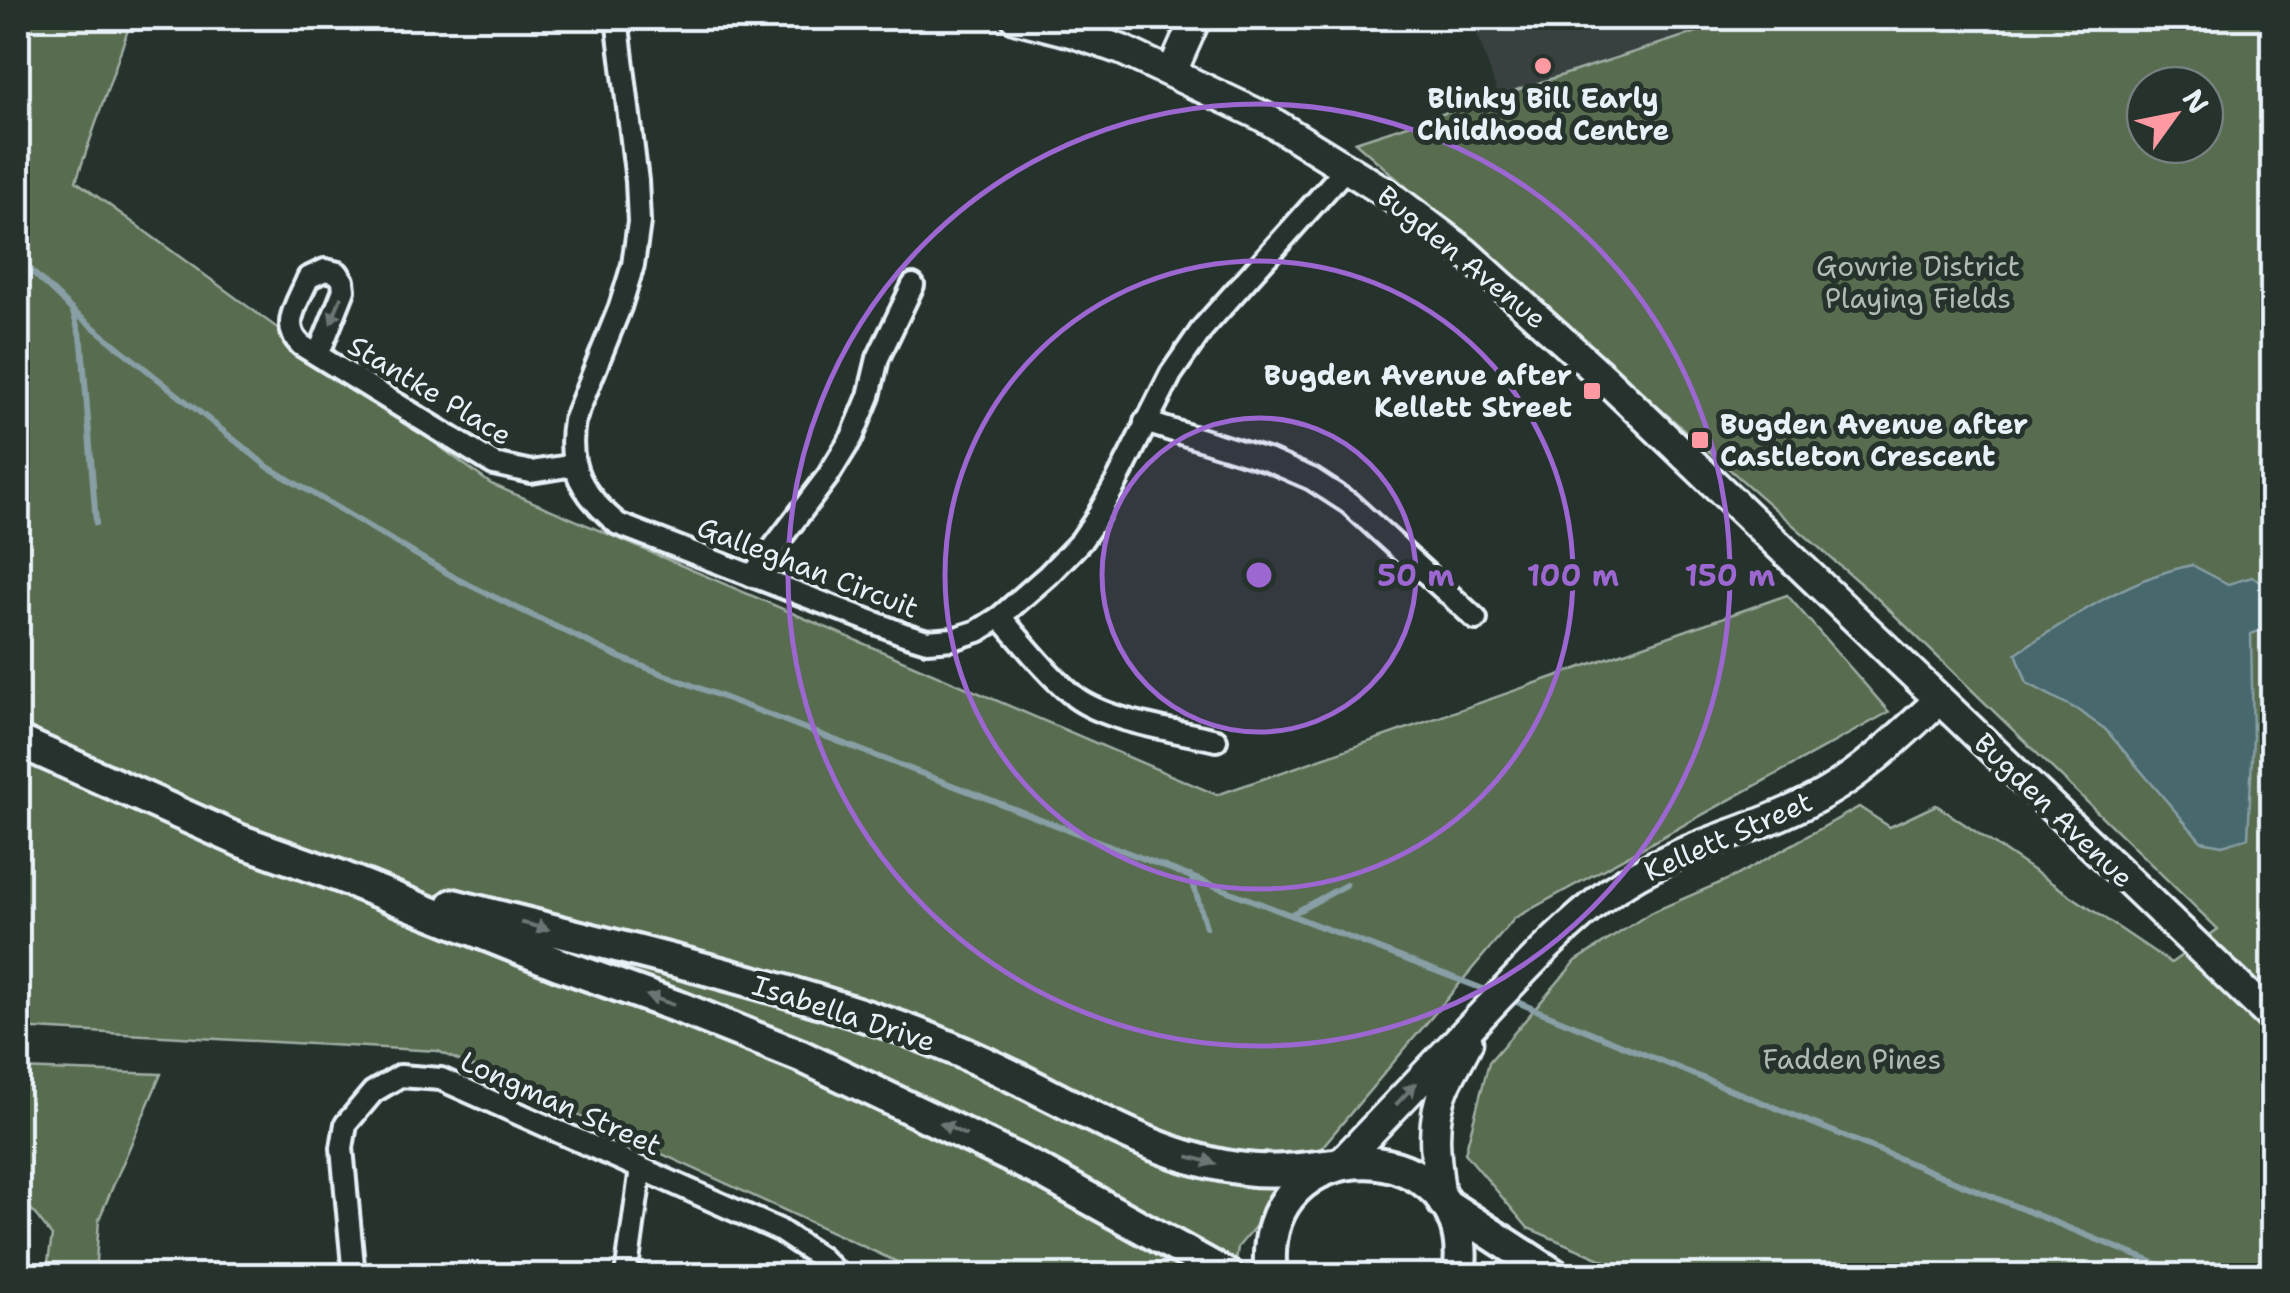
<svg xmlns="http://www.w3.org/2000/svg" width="2290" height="1293" font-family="'Shantell Sans',sans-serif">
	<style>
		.built { fill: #384040 }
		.green { fill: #586c4f; stroke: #a0aea4; stroke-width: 2.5; fill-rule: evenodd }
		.water { fill: #47686d; stroke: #879fa5; stroke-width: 2.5 }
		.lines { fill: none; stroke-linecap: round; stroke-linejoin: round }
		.stream { stroke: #879fa5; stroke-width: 6 }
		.street-casing { stroke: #e8f1f8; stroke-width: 28 }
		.secondary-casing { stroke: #e8f1f8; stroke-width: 35 }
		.primary-casing { stroke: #e8f1f8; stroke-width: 38 }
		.street { stroke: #26332d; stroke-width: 20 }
		.secondary { stroke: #26332d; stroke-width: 28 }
		.primary { stroke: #26332d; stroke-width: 30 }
		.oneway { fill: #6a7674 }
		.ring { fill: none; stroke: #9c67d0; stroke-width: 5 }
		.poi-dot { fill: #ff9aa2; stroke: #26332d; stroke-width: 4 }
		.labels { text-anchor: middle; stroke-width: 10; stroke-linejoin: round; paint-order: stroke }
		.poi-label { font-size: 28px; font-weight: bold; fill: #e8f1f8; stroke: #26332d }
		.street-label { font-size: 28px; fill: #e8f1f8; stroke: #26332d }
		.park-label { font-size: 28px; fill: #aebcb4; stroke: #26332d }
		.centre { fill: #9c67d0; stroke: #26332d; stroke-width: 5 }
		.ring-label { font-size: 30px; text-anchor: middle; font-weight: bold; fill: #9c67d0; stroke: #26332d; stroke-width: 10; stroke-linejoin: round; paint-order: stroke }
	</style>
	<rect width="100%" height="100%" fill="#26332d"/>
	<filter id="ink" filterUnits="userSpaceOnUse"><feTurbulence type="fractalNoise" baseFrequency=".01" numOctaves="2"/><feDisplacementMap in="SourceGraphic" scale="20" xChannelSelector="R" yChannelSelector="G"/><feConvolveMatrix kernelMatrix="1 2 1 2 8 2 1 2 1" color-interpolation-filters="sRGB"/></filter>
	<g filter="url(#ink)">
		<path class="built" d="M1472,18H1692L1697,33L1499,98Z"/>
		<path class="green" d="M18,18H132L76,181L491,484L1217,795L1787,595L1889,712L1515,918L1238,1247L1234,1275H909L906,1266L438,1051L18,1028Z
			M1740,18H2272V1275H1638L1528,1228L1465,1153L1489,1062L1576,961L1650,913L1736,876L1859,807L1890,827L1936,805L2171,963L2218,929L1879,600L1355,142ZM2145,85H2205V145H2145Z
			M18,1069L161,1074L99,1219L95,1275H46L52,1236L18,1192Z"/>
		<path class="water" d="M2192,565L2228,584L2252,577L2272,586V612L2264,610L2267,628L2251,634L2253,738L2248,838L2222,845L2201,841L2105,729L2076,709L2027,683L2016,653C2071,618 2128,578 2192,565Z"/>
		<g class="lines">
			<path class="stream" d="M18,258L73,311L268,467L459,580L621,658L1491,992
				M73,312L82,343L96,523
				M1191,876L1206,927
				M1292,914L1346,885
				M1507,998L2186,1276"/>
			<g class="street-casing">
				<path id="street" d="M617,18L637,181L639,222L633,265L620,307L574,421C566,468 583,495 618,524L904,634L927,641L953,639L978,631L1000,617L1048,575L1081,541L1094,522L1116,483L1171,374L1203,328L1347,167
					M318,355L344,290L343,281L338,273L325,270L308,278C299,301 279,325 301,345L494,464L531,472L574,465
					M1145,422L1270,461L1312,479L1349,503L1476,619
					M752,576L828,476L852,437L869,396L878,358L913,285
					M1000,617C1024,644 1047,674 1075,697C1109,722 1175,730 1216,740
					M354,1276L342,1148L346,1124L373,1092L400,1076L441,1079L779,1230L821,1258L839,1276
					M626,1276L641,1168"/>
			</g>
			<g class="secondary-casing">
				<path id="secondary" d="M1016,18L1074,33L1122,50L1262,116L1388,194L1466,253L1605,379L2272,1018
					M1172,72L1196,18
					M1339,1165C1385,1117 1430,1069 1476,1021C1520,975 1561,928 1613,890C1678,844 1759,832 1827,792C1868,768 1904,732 1939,700
					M1441,1199C1436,1161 1429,1122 1445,1086C1452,1071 1461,1057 1468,1042"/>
			</g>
			<g class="primary-casing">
				<path id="primary" d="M18,741L241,841L339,876L561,965L681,1008L801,1056L1040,1171L1229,1276
					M453,905C598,942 745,975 887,1023C944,1042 1000,1069 1054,1097C1115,1128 1175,1161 1245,1169C1275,1173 1305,1168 1336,1165
					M1444,1203L1556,1276
					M1271,1276C1252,1120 1482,1129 1459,1276"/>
			</g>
			<use href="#street" class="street"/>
			<use href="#secondary" class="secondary"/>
			<use href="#primary" class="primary"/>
		</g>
		<defs><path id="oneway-solid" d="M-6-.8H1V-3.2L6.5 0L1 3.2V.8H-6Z" transform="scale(2.5)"/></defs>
		<g class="oneway">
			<use href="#oneway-solid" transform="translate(336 310) rotate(112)"/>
			<use href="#oneway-solid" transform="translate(535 926) rotate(14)"/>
			<use href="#oneway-solid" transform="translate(660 1000) rotate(-161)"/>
			<use href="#oneway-solid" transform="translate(1406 1094) rotate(-47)"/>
			<use href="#oneway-solid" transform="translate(953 1129) rotate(-154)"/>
			<use href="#oneway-solid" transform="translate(1202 1160) rotate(14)"/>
		</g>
	</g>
	<circle cx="1259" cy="575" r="157" fill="#9c67d0" fill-opacity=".12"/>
	<g class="ring">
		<circle cx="1259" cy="575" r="157"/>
		<circle cx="1259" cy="575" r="314"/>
		<circle cx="1259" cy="575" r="471"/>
	</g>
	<g class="poi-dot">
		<circle cx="1543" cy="66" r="10"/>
		<rect x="1582" y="381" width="20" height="20" rx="5"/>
		<rect x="1690" y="430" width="20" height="20" rx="5"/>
	</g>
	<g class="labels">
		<g class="poi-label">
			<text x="1543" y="108">Blinky Bill Early<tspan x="1543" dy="32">Childhood Centre</tspan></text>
			<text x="1572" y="385" text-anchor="end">Bugden Avenue after<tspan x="1572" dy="32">Kellett Street</tspan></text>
			<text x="1720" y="434" text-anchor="start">Bugden Avenue after<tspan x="1720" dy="32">Castleton Crescent</tspan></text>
		</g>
		<g class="street-label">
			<text transform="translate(1462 257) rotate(39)" y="10">Bugden Avenue</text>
			<text transform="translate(430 390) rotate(31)" y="10">Stantke Place</text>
			<text transform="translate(808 567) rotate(21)" y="10">Galleghan Circuit</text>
			<text transform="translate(2054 810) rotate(44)" y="10">Bugden Avenue</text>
			<text transform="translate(1728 836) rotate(-24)" y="10">Kellett Street</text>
			<text transform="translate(844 1013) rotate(18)" y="10">Isabella Drive</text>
			<text transform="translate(561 1103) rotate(24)" y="10">Longman Street</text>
		</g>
		<g class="park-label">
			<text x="1918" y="276">Gowrie District<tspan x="1918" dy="32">Playing Fields</tspan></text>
			<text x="1852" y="1069">Fadden Pines</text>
		</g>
	</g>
	<circle cx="1259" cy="575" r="15" class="centre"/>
	<g class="ring-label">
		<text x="1416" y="586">50 m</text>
		<text x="1573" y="586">100 m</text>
		<text x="1730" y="586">150 m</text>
	</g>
	<rect width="2290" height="1293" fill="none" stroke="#26332d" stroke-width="60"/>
	<rect x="30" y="30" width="2230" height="1233" fill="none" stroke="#e8f1f8" stroke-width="4" filter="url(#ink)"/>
	<g transform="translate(2175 115) rotate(57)"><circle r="48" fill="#26332d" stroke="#747f7e" stroke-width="2.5"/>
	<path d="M0-8L18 38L0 25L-18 38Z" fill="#ff9aa2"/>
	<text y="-15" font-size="28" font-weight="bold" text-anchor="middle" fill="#e8f1f8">N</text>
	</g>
</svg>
